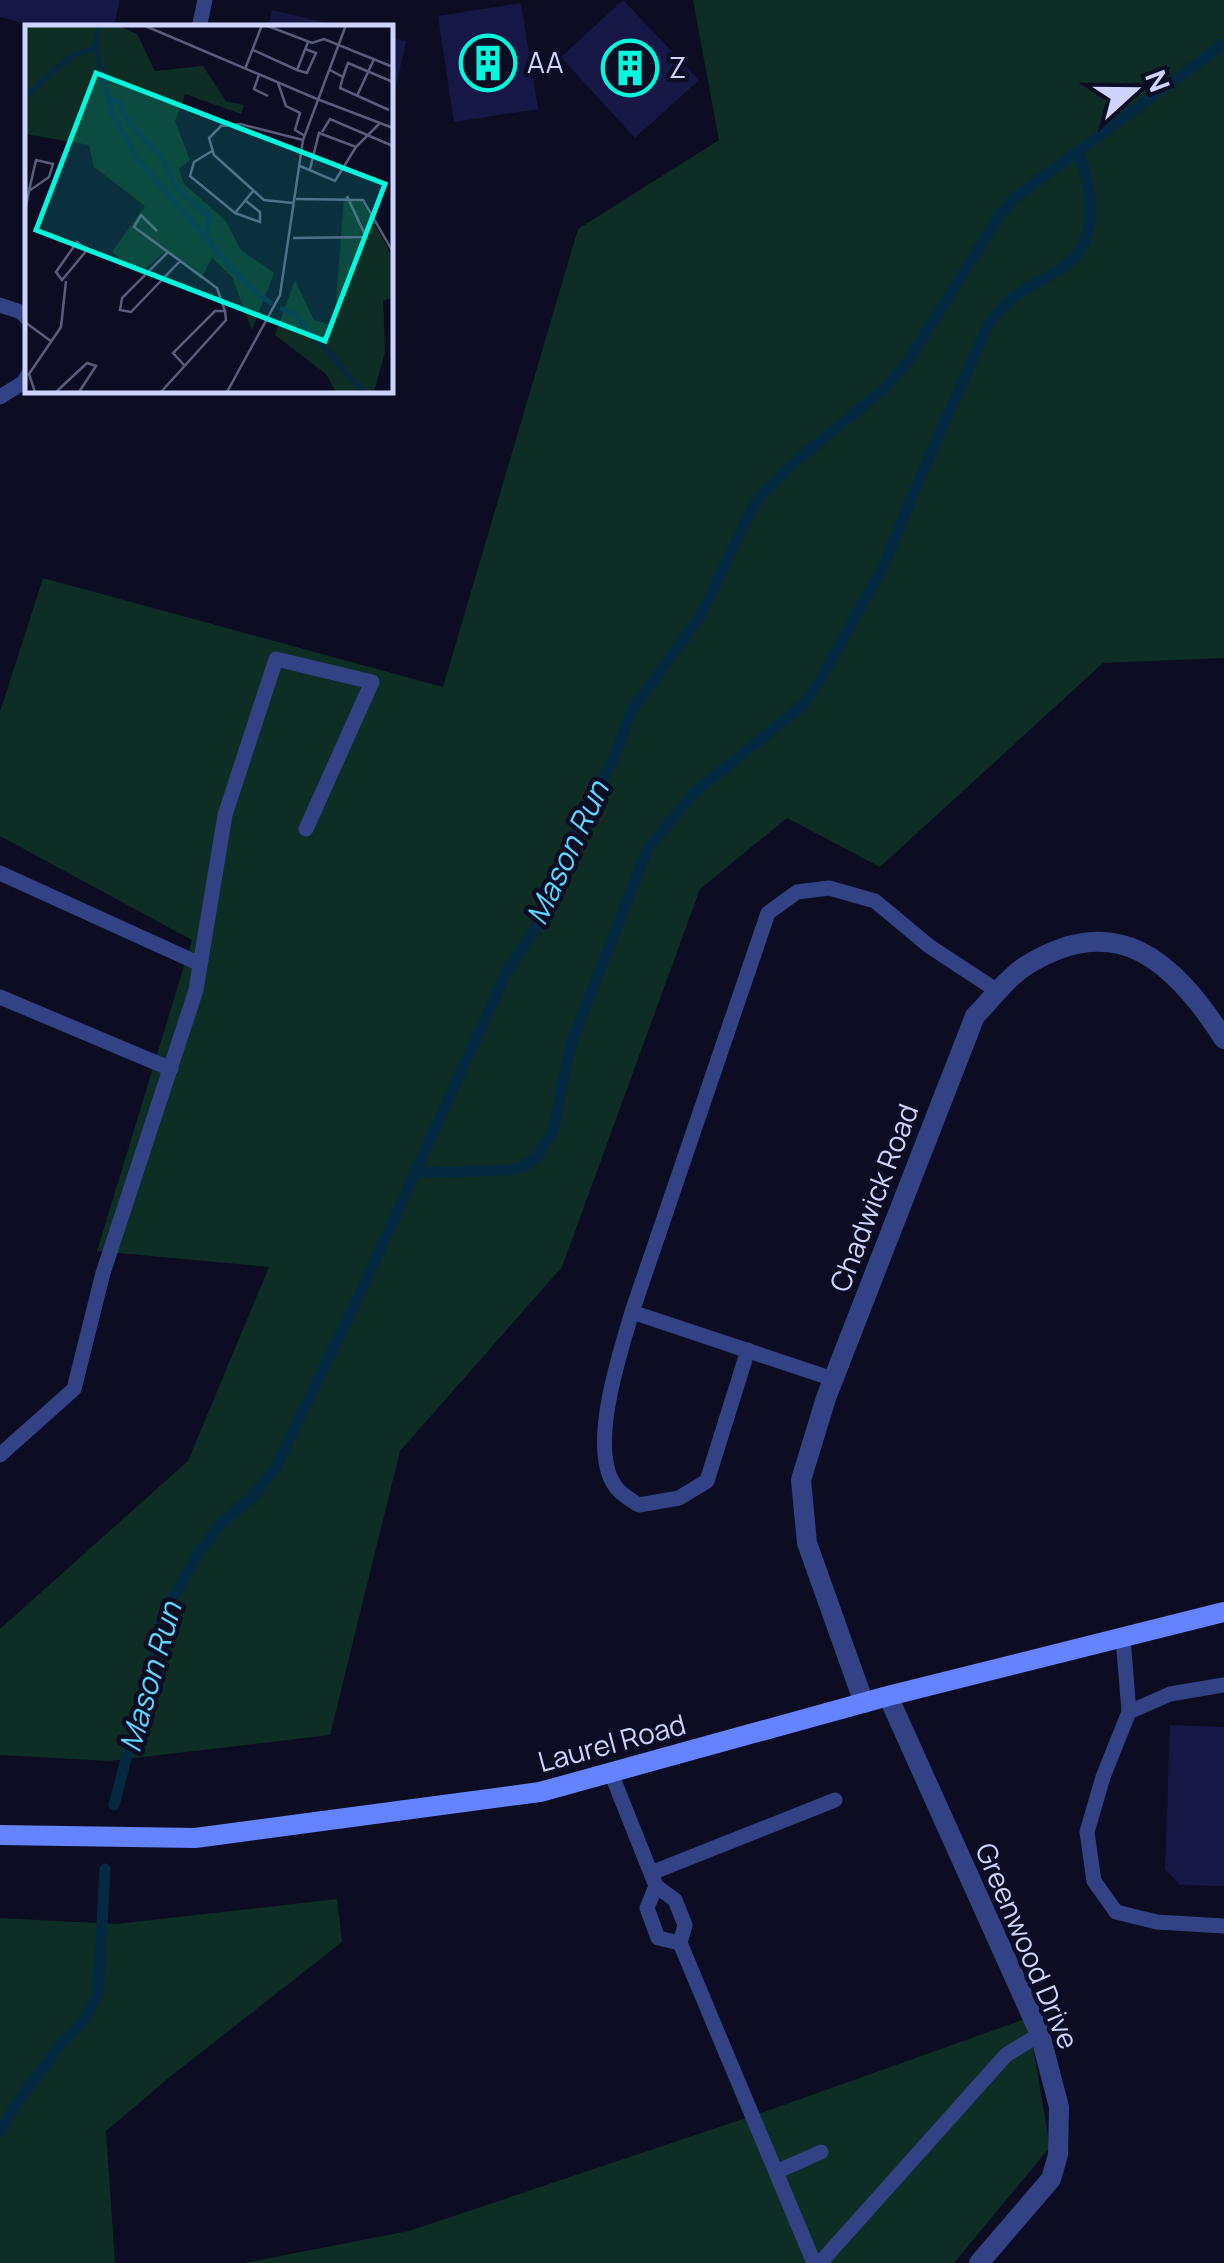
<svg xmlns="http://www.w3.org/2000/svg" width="1224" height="2263" font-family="Manrope,sans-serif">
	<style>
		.green { fill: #0e2d25 }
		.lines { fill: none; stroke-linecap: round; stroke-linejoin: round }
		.stream { stroke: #062942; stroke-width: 11 }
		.building { fill: #171745 }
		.lane { stroke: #334285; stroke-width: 15 }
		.street { stroke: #334285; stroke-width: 20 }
		.secondary { stroke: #6582ff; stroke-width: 20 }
		.labels { text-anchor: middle; stroke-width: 9; stroke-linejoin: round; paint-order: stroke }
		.poi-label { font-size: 28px; fill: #ced3ff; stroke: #0c0d23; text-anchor: start }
		.street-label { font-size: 28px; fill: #ced3ff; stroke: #0c0d23 }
		.water-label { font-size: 30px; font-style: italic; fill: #5cd7ff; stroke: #0c0d23 }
		.inset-river { fill: none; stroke: #062942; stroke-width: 5 }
		.inset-road { fill: none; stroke: #5a5c7b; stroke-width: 2.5 }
		.view { fill: #00f9dc; fill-opacity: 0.15; stroke: #00f9dc; stroke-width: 5 }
		.inset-edge { fill: none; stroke: #ced3ff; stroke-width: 5 }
	</style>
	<rect width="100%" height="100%" fill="#0c0d23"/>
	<path class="green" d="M693,0H1224V658L1103,663L880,867L787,818L700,889L562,1267L400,1451L330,1735L109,1761L0,1755V1629L188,1461L269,1267L97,1251L192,940L0,836V712L43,578L443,687L578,229L719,140Z
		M337,1899L342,1942L171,2076L106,2131L115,2263H0V1918L116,1924Z
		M1028,2018L1050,2147L954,2263H244L409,2231L764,2112Z"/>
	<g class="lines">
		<path class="stream" d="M414,1173L509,1170L524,1166L538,1156L553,1131L571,1044L648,848L693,794L804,704L819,682L885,563L919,480L988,325C1014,289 1029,290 1062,268C1102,242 1092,192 1079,153
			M114,1805L164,1614L197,1555L221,1524L252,1497L275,1469L365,1283L506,973L545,913L572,840L614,758L632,710L701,615L754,504L790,466L885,388L908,361L999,216L1013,199L1224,44
			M0,2132L17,2102L62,2043L82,2023L98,1994L105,1869"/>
	</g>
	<path class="building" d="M0,0H120L113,28H43L0,17Z
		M623,0L699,80L635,138L561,57Z
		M521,3L538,109L454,122L438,16Z
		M272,10L339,26V28H268Z
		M390,38L406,41L392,105H390Z
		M1170,1725L1224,1727V1886L1180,1885L1165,1869Z"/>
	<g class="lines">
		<path class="lane" d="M199,28L205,0
			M0,305L21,312L28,319
			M0,397L24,382L28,375
			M0,873L200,964
			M0,997L171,1069
			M632,1312C620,1354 588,1447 615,1486C620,1494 631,1500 639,1505L679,1498L707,1481L748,1350
			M833,1379L632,1312L768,913L797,892L829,888L875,901L929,946L999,992
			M0,1455L74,1389L103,1273L196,990L225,815L276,659L372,682L306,829
			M1123,1638L1129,1712L1103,1777L1087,1832L1094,1881L1116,1912L1157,1922L1224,1926
			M1129,1712L1170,1694L1224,1685
			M611,1773L656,1886L675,1900L685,1925L680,1943L814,2263
			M651,1873L835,1800
			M656,1886L647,1908L658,1938L680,1943
			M776,2172L821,2152
			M820,2263L1006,2055L1040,2034"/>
		<path class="street" d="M888,1696L1040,2034L1059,2107L1058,2155L1051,2179L979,2263
			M864,1703L807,1543L801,1480L826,1398L975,1016C990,1001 1006,979 1024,967C1116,908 1173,960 1224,1039"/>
		<path class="secondary" d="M0,1835L195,1838L540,1792L888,1696L1224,1612"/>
	</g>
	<defs>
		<g id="building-ring" transform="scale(2.875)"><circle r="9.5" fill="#0c0d23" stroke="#00f9dc" stroke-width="1.5"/><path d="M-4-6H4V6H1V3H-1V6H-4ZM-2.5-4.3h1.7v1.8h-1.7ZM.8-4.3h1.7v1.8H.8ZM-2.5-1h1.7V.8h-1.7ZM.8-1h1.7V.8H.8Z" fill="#00f9dc"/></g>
	</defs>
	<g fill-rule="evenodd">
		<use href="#building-ring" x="488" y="63"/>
		<use href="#building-ring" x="630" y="68"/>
	</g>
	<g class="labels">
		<g class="poi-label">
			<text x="527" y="73">AA</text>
			<text x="669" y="78">Z</text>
		</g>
		<g class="street-label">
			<text transform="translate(874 1198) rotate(-69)" y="10">Chadwick Road</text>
			<text transform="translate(612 1743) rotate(-15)" y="10">Laurel Road</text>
			<text transform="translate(1027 1946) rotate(67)" y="10">Greenwood Drive</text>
		</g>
		<g class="water-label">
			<text transform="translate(568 853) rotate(-65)" y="10">Mason Run</text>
			<text transform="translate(151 1677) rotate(-74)" y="10">Mason Run</text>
		</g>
	</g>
	<g transform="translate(25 25)">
		<rect width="368" height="368" fill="#0c0d23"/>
		<path d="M0,0H92L112,9L130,46L178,41L201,76L219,80L216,89L160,69L150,96L165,135L154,144L159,159L200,195L216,225L249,248L227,305L207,252L187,233L176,254L141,226L114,249L87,227L120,181L69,142L64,120L0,109ZM319,172L337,176L367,231V272L358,276L360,327L349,367H311L301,349L250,310L270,255L289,295L309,301Z" fill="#0e2d25"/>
		<path class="inset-river" d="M73,0L71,24L86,85L112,133L222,260L247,279M0,72L49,29L69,24M85,74L95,77L101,94L138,133L151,163L184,191L182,208M255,283L271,290L339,367"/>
		<path class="inset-road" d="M118,0L292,74M240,0L287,18L299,14L368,42M228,25L272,45L283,17M220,44L237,0M272,45L282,48L291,28L280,24M305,45L318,52L323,38L368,57M234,50L229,64L243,71M318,52L315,63L364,85M253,58L261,81L275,88L270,105L280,111M332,71L349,34M292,74L368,103M297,107L305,94L368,121M187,126L169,137L165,151L210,188L228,166M275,141L310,156L331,122M285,144L294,108L331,122L355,98M271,174L338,175L368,227M268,178L239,175L189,130L184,113L196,101L215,99L278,115M0,186L4,166L11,135L28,139L24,152L4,166M210,188L235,197V187L221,176M132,206L116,190L109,202L192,263L200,286M268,213L341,212L322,171M52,217L62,225L37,255L31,247ZM144,226L97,273L95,285L106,287L156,235M0,297L27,317M10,367L4,349L36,302L41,256M31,367L62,338L71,341L54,367M136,367L201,295L200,286H190L148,328L159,340M202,367L255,270L278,115L321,0"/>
		<path class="view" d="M71,48L360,159L300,316L11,205Z"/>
		<rect width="368" height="368" class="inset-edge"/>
	</g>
	<g transform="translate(1134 90) rotate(69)" stroke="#0c0d23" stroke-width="8" paint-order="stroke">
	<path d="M0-8L18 38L0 25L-18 38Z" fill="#ced3ff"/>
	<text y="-15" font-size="28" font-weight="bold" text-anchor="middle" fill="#ced3ff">N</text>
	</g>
</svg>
